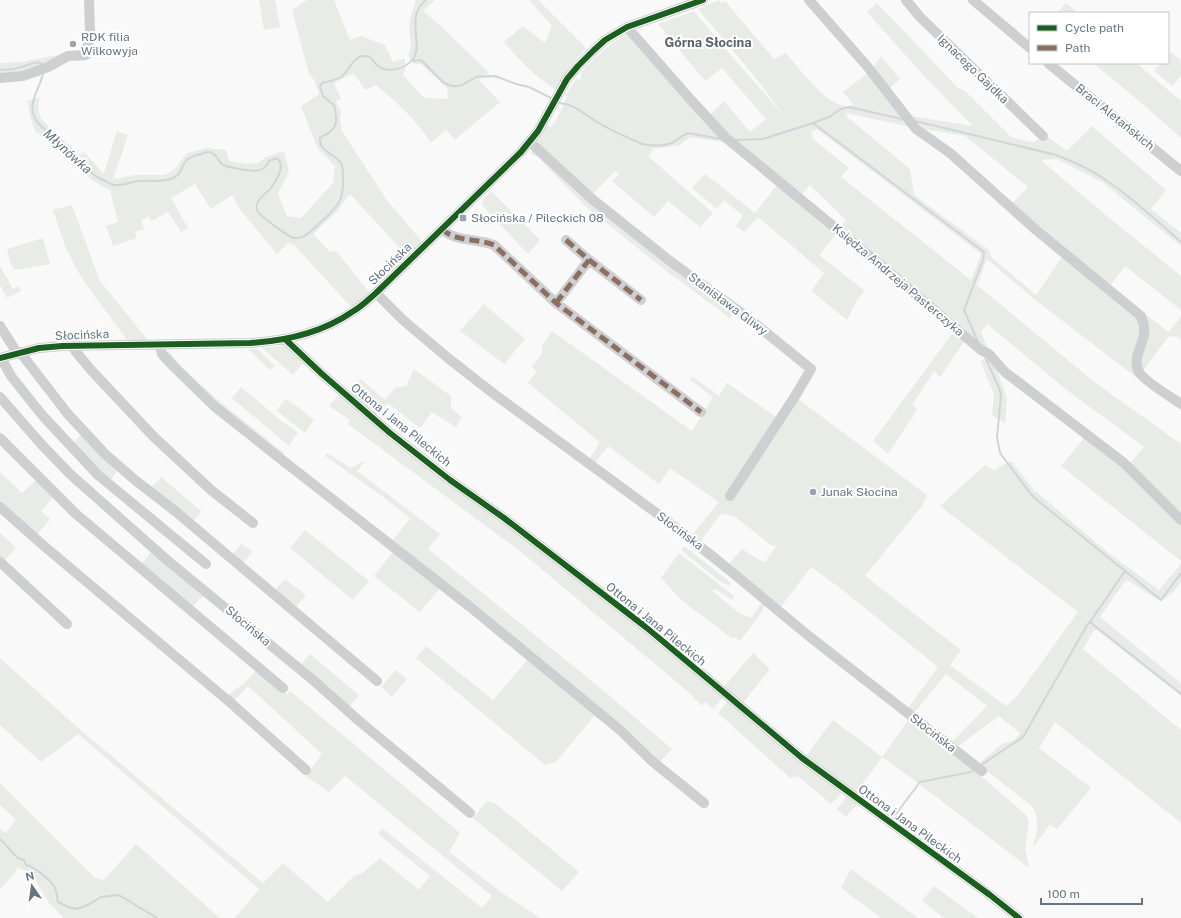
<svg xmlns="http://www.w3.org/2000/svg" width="1181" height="918" font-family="'Public Sans',sans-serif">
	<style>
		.green { fill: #e8ebe6; fill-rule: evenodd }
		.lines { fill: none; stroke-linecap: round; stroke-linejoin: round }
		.stream { stroke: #ced6d9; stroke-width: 2 }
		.minor { stroke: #cecfd0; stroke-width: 10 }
		.quiet { stroke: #8d6e63; stroke-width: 5; stroke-dasharray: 10 5; stroke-linecap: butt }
		.cycleway-casing { stroke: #fff; stroke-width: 8 }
		.cycleway { stroke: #1b5e20; stroke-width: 6 }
		.poi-dot { fill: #99a4ac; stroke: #fff; stroke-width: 1.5 }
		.labels { text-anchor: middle; stroke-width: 4; stroke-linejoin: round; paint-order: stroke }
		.poi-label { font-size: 12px; fill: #657683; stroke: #fff; text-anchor: start }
		.street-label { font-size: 12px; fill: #657683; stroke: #fff }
		.neighbourhood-label { font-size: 13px; font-weight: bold; fill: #57646e; stroke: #fff }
		.water-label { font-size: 13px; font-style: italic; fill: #60757c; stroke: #fff }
	</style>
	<rect width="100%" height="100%" fill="#f9f9f9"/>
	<path class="green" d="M259,0H275L280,27L264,30Z
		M307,0H334L350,40L361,36L385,45L393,62L405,58V69L403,75L424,98L448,99L447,88L421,64H414L408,55C414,46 409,36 409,26C410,17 414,8 416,0H435L423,11L441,26L489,73L479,80L500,102L455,140L446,130L431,143C417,120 396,102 376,85L365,90L354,73L334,83L341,99L336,102L341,111L340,118L342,131L388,202L420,239L421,243L408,257L350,194L337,211L313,234L329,251L337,252L369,292L368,294L352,308L294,245L288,243L277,254L239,208L232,195L211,209L195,184L171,198L188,228L181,232L168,212L151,221L149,217L141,220L144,229L135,232L137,238L113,246L106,226L118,222L111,194V191L95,182L83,173L65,153L35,131L31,119L27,101L40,97L38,108L41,119L79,155L84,152L104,174L117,131L128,135L113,179L135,175H165L175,169L187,153L207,148L226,150L229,161L246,164L258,163L266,157L284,151L289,171L278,194L287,216L301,218L333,183L335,166L318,149L301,106L319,94L315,81L309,74L292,10Z
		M529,0H538L586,48L570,66L557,90C535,78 520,60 504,42L523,26L545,43L552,26Z
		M719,0L721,3L725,1L774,59L786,53C799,68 822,100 841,105C845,107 850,106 854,105L843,92L869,72L911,127L846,113L847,117L910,169L914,195L989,250L991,257L1036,295L1062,257L1139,318L1143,331L1134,361L1141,381L1034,299L987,259L977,285L1097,384L1181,444V514L1130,463L1144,447L1139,443L1072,394L987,324L981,332L988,349H984L841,228L846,220L810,185L801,195L708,116L724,101L750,132L766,119L722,68L705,81L658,24L694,11L734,59L785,117L755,77L698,9ZM817,129L981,254L971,280L841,177L849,168L813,139L811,132Z
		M877,3L958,88L964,90L1011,137L1032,142L1048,137L1067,151L1092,126L1166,190L1151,209L1181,233V246L1102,182L1057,159L1041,160L1102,212L1181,276V310L1125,266L1110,286L1011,205L1028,187L965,136L925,129L910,116L973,126L924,76L867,12Z
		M1066,3L1078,13H1057Z
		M628,33L721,135L723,142L690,137L680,145L652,149L655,152L651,151L649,157L713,213L700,227L668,201L654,217L612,181L619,174L615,171L593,194L546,150L535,143L547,124L551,128C558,118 563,107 567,96L566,95L576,79L577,78L579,80L582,77L580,74C594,57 609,45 628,33Z
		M1171,52L1181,60V76L1172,86L1154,71L1161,63H1168V55Z
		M59,55C40,70 23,71 0,74V63L20,62Z
		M881,56L900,79L888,90L873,68Z
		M1093,63H1136L1181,101V138L1144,105Z
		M531,151L538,153L698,286L733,313L730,318L665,270L584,205L539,158L530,153Z
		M705,174L755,213L777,185L837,233L819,255L865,291L857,300L847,320L811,291L824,273L758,217L744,232L736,226L743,216L724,200L717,209L692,188Z
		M491,191L540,240L528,254L481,204L483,202L482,200Z
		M72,205L100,281L147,339L146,341L127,340L81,277L65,246L53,210Z
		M43,238L50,264L14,270L10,262L7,249Z
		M0,266L13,289L18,286L21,291L7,298L0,285Z
		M484,304L525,339L504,364L460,331Z
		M1142,312L1169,332L1181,316V340L1178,337L1169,336L1142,372L1140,368Z
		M552,331L692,431L713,397L689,379L693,377L719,396L727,383L778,418L798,399L927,495L922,506L865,576L961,650L950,665L1006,706L1018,695L1078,612L940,506L985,465L995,471L999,467L1011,461L1034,490L1111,555L1159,590L1181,564C1181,569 1181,576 1181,581C1179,587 1166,600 1160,601L1127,580L1123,584L1100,617L1181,683V696L1098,631L1094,630L1083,649L1181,730V823L1055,722L1039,748L1091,788L1057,829L1050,825L1033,847C1037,831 1040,823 1033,807L978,764L1002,744L1015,740L1020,733L999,716L957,747L951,743L987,706L946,674L914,713L908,708L938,667L840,588L811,567L780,608L729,564L742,549L765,563L776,546L771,545L734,516L723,514L719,516L700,542L691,536L719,502L670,468L659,484L608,446L594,464L589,460L600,442L528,383L537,371L532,367L542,353V346Z
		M954,331L964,342L940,377L934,371L913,404L917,410L888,454L873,441Z
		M287,345L304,362L293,375L262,348Z
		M248,349H258L275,366L270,370Z
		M168,351C201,390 245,421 284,453L282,457L212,399L165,352Z
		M988,359L997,370L1007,399L1005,423L992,415L994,394L980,361Z
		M414,369L451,396V408L462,418L456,427L432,412L420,428L388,403L375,416L348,394L361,379L385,400L395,388L406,386Z
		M241,387L283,422L298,432L289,446L232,398Z
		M339,394L611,604L724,697L713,709L705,702L701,706L691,694L521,552L348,424L350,420L329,406Z
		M285,399L298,407L314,420L305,433L277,411Z
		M83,433L119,469L110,481L72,444Z
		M1085,437L1125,467L1181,524V561L1061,466Z
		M327,453L351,468L366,460L357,471L440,534L428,549L587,677L672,749L659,763L393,540L410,518L382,496L325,456Z
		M0,472L22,493L37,479L54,496L41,511L50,519L37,535L0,504Z
		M161,477L201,511L192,523L150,489Z
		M305,530L369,581L353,600L290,548Z
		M0,533L16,548L4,561L0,558Z
		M688,540L765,603L762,612L740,641L735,637L733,639L681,600L661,578L679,553L734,596L732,600L715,589L712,591L738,612L751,618L762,602L686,543Z
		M241,544L253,551L242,564L231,556Z
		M684,546L730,582V586L722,583L681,550Z
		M153,550L206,594L190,608L140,565Z
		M394,550L440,588L420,612L374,576Z
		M285,579L306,595L295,608L273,592Z
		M426,646L493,700L528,659L595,715L556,762L545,765L416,658Z
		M753,653L770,669L742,704L723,688Z
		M310,654L359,695L349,708L300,666Z
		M0,658L77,727L263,883L283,863L328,902L354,876L363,873L380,858L419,890L430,876L378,834L382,828L482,908L492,896L345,776L329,792L306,776L322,754L248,686L234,701L227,696L243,684L258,669L287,694L290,691L460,833L449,852L501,892L540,918H235L259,889L78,734L41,762L0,725Z
		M396,670L407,679L392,697L381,687Z
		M728,701L842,791L840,795L831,804L798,776L790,778L718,713Z
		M910,718L960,758L1026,815L1029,823L1025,849L1029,868L918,783L882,757L856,793L805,757L833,720L882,757Z
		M0,783L95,878L104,880L136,844L220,918H64L49,903L31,873L17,867L16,872L0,889V829L6,833L16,820L0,805Z
		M848,795L858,803L846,817L837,809Z
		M487,801L496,804L579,872L562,891L473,818Z
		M851,869L918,918H881L841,888Z
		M934,886L974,915L978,918H944L922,901Z"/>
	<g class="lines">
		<path class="stream" d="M413,61L421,60L444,83L452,86H460L476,77L495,76L516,84L529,87L551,98
			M0,70L14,69L38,62L42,64L43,66
			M43,73C41,87 28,101 34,116C38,128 54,134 63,143C77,155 86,173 105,181C109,183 112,185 116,185C124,186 132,181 140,181C151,180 163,183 173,178C187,172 176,159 201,154C203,153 207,152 210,152C216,153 218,161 223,165C227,167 235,168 240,169C251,171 264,174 269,161L277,158C286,165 276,181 271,188C266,194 254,200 257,210C259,216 287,235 293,238C295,238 298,238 299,238C307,237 314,228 319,224C336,207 344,204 343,178C343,173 343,167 341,163C334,153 319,152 320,138C324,135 328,134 331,131C339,124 336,113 334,105L323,96L320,87L322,83C329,81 337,80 342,76C350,70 353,56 364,56C371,55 372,60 376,64C385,74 404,70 412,60C425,46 404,17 426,0
			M560,103C573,104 580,111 591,118C606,129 625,136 642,144C652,146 664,147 674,142C679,139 682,135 688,133L721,139
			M915,121L1056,155C1075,162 1094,171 1110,183C1135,200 1158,222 1181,242
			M813,123L829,117L841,109L849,107L902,119
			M734,140L763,139L813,123L984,252L983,260L964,310L978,342
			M985,357L999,388L1001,395L997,437L1000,453L1030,493L1037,500L1125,571L1090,622L1181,694
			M1125,571L1161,600L1181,573
			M981,765L1023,737L1089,622
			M893,818L920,782L971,772L974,769
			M0,839L18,858L24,860L26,865C35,867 49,879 54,886C57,890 57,898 58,902L68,907L77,909L88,905L101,897L119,895L157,918"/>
		<path class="minor" d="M809,0L867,66L916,129L950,153L1036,230L1141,316C1143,321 1145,328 1144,334C1142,347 1132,359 1139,372C1144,381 1171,397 1181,404
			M906,0L920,17L1043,136
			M973,0L1030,48
			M627,27L691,100L725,137L901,282L981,350L989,354L1005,372L1124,463L1181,520
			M1048,63L1181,171
			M0,78L23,76L48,67L68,56L86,55L90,32L89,0
			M530,142L592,199L670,261L747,317L811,369L797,393L730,496
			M442,229C455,242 476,238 494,245L556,303L701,412
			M566,240L589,260L641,300
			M376,293L403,320L448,358L494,394L655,512L716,559L810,637L982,771
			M556,303L589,260
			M0,326L14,348L15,353
			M285,339L322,374L390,433L450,480L504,518L647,628L802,758L990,895L1019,918
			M160,345L162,354L174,367L214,406L277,456L469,606L620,730L652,761L704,803
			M73,346L76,352L91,370L154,437L211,490L253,523
			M20,352L67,413L105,454L135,480L175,511L377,681
			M0,358L39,348L62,346L250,343C285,341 323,332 352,312C361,307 368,300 376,293L521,152L538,131L567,79L578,66L594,50L605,40L627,27L703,0
			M1,358L11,376L42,415L98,475L206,564
			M0,397L42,445L70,474L167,560L313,680L358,720L470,813
			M0,438L76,514L283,688
			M0,507L44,546L232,704L306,770
			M0,562L67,624"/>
		<path class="quiet" d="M442,229C455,242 476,238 494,245L556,303L701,412
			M566,240L589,260L641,300
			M556,303L589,260"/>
		<g class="cycleway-casing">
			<path id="cycleway" d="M285,339L322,374L390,433L450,480L504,518L647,628L802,758L990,895L1019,918
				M0,358L39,348L62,346L250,343C285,341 323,332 352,312C361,307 368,300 376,293L521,152L538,131L567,79L578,66L594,50L605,40L627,27L703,0"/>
		</g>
		<use href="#cycleway" class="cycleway"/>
	</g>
	<g class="poi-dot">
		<circle cx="73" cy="44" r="4"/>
		<rect x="459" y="214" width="8" height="8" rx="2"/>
		<circle cx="813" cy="492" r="4"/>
	</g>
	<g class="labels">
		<g class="poi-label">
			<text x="81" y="41">RDK filia<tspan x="81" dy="14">Wilkowyja</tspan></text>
			<text x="471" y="222">Słocińska / Pileckich 08</text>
			<text x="821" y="496">Junak Słocina</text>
		</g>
		<g class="street-label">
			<text transform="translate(973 69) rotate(44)" y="4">Ignacego Gajdka</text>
			<text transform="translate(1115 117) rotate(39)" y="4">Braci Aletańskich</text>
			<text transform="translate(390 264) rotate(-44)" y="4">Słocińska</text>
			<text transform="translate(898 280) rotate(40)" y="4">Księdza Andrzeja Pasterczyka</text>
			<text transform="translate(728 304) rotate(37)" y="4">Stanisława Gliwy</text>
			<text transform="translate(82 335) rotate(-2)" y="4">Słocińska</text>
			<text transform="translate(401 425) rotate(39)" y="4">Ottona i Jana Pileckich</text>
			<text transform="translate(680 531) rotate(37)" y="4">Słocińska</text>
			<text transform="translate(656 624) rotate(39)" y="4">Ottona i Jana Pileckich</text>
			<text transform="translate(248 626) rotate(40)" y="4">Słocińska</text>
			<text transform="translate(933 733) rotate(38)" y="4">Słocińska</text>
			<text transform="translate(910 824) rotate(36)" y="4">Ottona i Jana Pileckich</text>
		</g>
		<g class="neighbourhood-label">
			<text x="708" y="47">Górna Słocina</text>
		</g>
		<g class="water-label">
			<text transform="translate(68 151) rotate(42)" y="5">Młynówka</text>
		</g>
	</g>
	<rect x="1029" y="12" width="140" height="52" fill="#ffffff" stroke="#c1c8cd"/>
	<rect x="1037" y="25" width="20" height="6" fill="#1b5e20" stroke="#c1c8cd"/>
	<text x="1065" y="32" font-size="12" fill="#657683">Cycle path</text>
	<rect x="1037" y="45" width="20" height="6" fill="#8d6e63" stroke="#c1c8cd"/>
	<text x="1065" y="52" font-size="12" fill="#657683">Path</text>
	<g transform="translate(32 886) rotate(347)" stroke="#ffffff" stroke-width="3" paint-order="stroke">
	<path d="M0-3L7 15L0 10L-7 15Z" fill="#657683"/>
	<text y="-6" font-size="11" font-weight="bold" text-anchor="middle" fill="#657683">N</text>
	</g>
	<path d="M1041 898v6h101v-6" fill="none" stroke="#657683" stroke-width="2"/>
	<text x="1047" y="898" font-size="12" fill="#657683" stroke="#ffffff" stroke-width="3" paint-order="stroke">100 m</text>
</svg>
